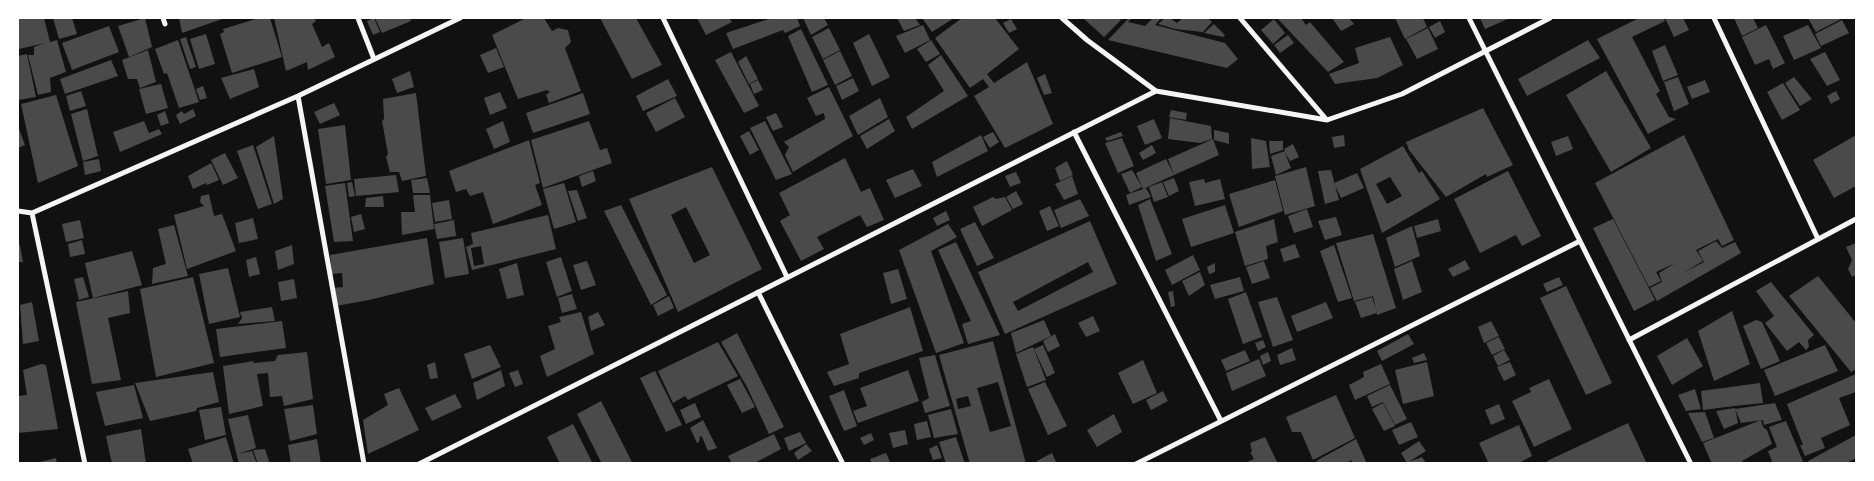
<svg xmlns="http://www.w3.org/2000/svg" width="1874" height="481" font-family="Karla,sans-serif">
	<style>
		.building { fill: #4a4a4a; fill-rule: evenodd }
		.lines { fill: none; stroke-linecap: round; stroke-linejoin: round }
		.minor { stroke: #f5f5f5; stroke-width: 5 }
	</style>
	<rect width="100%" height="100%" fill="#111"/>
	<path class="building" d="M18,18H44L50,42L57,40L66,72L50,78L51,92L38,95L28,55H34V47L45,43L19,49Z
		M53,18H72L77,34L59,39Z
		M145,18L152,47L129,57L118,26Z
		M179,18H225L182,33Z
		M259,18H270L282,57L232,73L220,34L224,32L223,29Z
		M274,18H314L316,21L312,24L322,47L329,43L335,57L308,70L307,62L286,71Z
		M374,18L380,32L373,35L367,21Z
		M375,18H410L411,21L382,33Z
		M526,18H544L552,31L558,28L568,30L571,42L565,48L581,91L549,103L546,95L550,92L547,90L518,99L492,35Z
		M600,18H636L662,65L632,79Z
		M697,18H729L732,22L706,35Z
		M772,18H797L800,26L785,33L783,30L733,49L726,33Z
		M803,18H824L828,25L811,35Z
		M897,18H915L920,25L904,31Z
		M922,18H954L932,32Z
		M962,18H995L1019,49L987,74L994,83L1027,62L1053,124L1005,148L974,96L989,87L983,79L970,88L935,38Z
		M1083,18H1118L1121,20L1104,37Z
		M1129,18H1132L1128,22L1145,26L1153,18H1161L1155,25L1225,43L1238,59L1227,68L1108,40Z
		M1165,18H1170L1177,23L1183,18H1208L1212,22L1203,32L1175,29L1158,24Z
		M1277,18H1301L1306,25L1310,22L1344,62L1328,72Z
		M1336,18H1349L1354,24L1341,31L1333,19Z
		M1395,18H1423L1427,27L1405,39Z
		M1480,18H1510L1485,29Z
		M1639,18H1663L1665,21L1632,37L1660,91L1656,94L1669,117L1676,119L1648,134L1597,39Z
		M1665,18H1683L1689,30L1674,37Z
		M1734,18H1753L1758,28L1742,36Z
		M1808,18H1840L1841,19L1816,32Z
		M1011,19L1017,29L1009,33L1003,23Z
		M1274,19L1285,33L1273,44L1261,30Z
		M1842,20L1849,33L1821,46L1815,34Z
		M1440,21L1445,32L1435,38L1429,27Z
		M1214,24L1225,35L1223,37L1204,33Z
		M923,25L930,40L905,53L896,36Z
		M1766,25L1785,63L1773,69L1769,59L1755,65L1742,37Z
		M1808,25L1821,48L1794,60L1783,36Z
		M109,26L119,52L72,70L62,43Z
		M829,28L840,50L823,59L812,37Z
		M1428,28L1438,49L1417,59L1406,39Z
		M801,29L828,85L812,92L788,36Z
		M206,34L215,64L199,69L190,39Z
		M869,34L890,77L872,86L853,43Z
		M1288,35L1294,43L1280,53L1274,45Z
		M186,37L196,67L190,69L180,39Z
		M1390,37L1403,65L1377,78L1335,84L1329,74L1359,63L1355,48Z
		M178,40L199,102L179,108L167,73L164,74L155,49Z
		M931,40L940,54L926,62L917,49Z
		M1588,40L1600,58L1527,96L1518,79Z
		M1665,45L1678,75L1663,81L1652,51Z
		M496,48L504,67L488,73L480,55Z
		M148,50L156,82L140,88L137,79H128L122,60Z
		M840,51L852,76L835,85L823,60Z
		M731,52L759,106L744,113L715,60Z
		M1825,52L1840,80L1827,86L1810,59Z
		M27,54L36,97L18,100V56Z
		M941,55L968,96L912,129L906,117L944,91L928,65Z
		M746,56L758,79L749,84L738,62Z
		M111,60L118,76L65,94L60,79Z
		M254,69L259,87L230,99L221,78Z
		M410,71L414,87L397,93L392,79Z
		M1606,71L1651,148L1611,172L1566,95Z
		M1045,74L1052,93L1044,95L1037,78Z
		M1678,77L1689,104L1674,111L1664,82Z
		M1794,77L1812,99L1800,106L1785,83Z
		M853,78L859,91L842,100L836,86Z
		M668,79L677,96L643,111L636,96Z
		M758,80L763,90L754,94L750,84Z
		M1705,80L1710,92L1692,99L1687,87Z
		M1783,83L1800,110L1782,120L1767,92Z
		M161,84L168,108L146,114L139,89Z
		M203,86L207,98L200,100L196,89Z
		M829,87L853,136L793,172L785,155L789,147L784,142L825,119L824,113L816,116L807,98Z
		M81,91L86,106L70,111L66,96Z
		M1836,91L1840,99L1831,104L1827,96Z
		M500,92L507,108L490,115L484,98Z
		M416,93L426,176L402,181L399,172H390L386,157L388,154L382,121L384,119L383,99Z
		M583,93L590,114L533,133L526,113Z
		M56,95L78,166L38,183L21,104Z
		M675,98L685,117L656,132L646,113Z
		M880,98L888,117L858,135L849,116Z
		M334,103L340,115L320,124L314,112Z
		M1483,108L1513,165L1487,177L1486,174L1446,197L1409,150L1406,142Z
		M87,109L98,156L83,161L71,114Z
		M193,109L196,116L180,124L176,115L182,111L184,114Z
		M1171,110L1187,113L1186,120L1169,117Z
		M165,111L169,123L161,126L157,115Z
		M776,113L783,127L773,131L766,117Z
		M1170,118L1211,126L1212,139L1200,143L1168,139Z
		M889,119L895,131L867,149L860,136Z
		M1154,119L1162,138L1145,145L1137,126Z
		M144,121L149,133L159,129L162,134L120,152L113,132Z
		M503,121L510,142L494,149L486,129Z
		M589,121L600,150L607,148L612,163L543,188L531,140Z
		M765,121L792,174L776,180L750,128Z
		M345,125L351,180L326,184L318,129Z
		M18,126L25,145L18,148Z
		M1214,130L1229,133V144L1214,140Z
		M749,131L759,150L750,155L740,136Z
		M993,132L999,142L990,148L983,137Z
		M1121,132L1123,136L1107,141L1105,138Z
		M981,135L988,151L937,177L932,162Z
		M1344,135L1345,146L1334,148L1332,137Z
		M1684,135L1734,240L1722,246L1718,239L1696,250L1703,261L1683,273L1704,262L1698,251L1716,241L1722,248L1735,242L1741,253L1657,301L1650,288L1662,282L1659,273L1675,263L1656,272L1661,281L1649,287L1595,183Z
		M1856,135V186L1834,198L1813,160Z
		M274,136L283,199L274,204L256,147Z
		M1568,136L1573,149L1556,156L1551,142Z
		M1122,138L1134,166L1118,173L1105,143Z
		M1251,138L1266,141L1270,167L1252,169Z
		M1213,139L1219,155L1174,175L1168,159Z
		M529,140L540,183L535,185L542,205L493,224L483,192L470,196L466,189L456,192L449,171Z
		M1269,141H1283V150L1270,154Z
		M1293,144L1299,157L1290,161L1285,153L1291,168L1276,175L1271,156L1285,151L1284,149Z
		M253,145L272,204L258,209L237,151Z
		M1152,145L1156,153L1143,160L1139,153Z
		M1403,146L1419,173L1422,171L1440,199L1382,233L1360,169ZM1390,177L1402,196L1387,204L1376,184Z
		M225,153L238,178L223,185L211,160Z
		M845,158L861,192L870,188L884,220L867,227L860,215L817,237L824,249L801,261L780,221L790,215L779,193Z
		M99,159L101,171L85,175L83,162Z
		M1166,159L1174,175L1143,189L1136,173Z
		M1067,161L1073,175L1060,181L1055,168Z
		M211,163L219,180L207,185L206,183L193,189L188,176Z
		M712,167L762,269L678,312L629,199ZM686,207L710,255L694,263L671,215Z
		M1306,167L1315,206L1285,215L1275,176Z
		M913,169L922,186L895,198L886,180Z
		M1132,170L1142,187L1130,193L1121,174Z
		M1331,170L1339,200L1325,204L1318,171Z
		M593,171L596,181L582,187L579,176Z
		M1508,171L1541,236L1522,246L1516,235L1480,253L1454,199Z
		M1016,172L1021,183L1010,187L1005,176Z
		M1357,173L1364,188L1341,198L1334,183Z
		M396,175L399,192L356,196L354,179Z
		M1072,176L1078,194L1064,200L1055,184Z
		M427,178L430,193H413L411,180Z
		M1174,178L1179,191L1169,196L1163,182Z
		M1204,179L1205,183L1220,179L1225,199L1195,206L1189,182Z
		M1275,180L1283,211L1239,227L1229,194Z
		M352,182L355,196L349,197L347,183Z
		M1162,182L1168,197L1154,202L1149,187Z
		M345,183L353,241L334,242L325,186Z
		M564,183L576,222L554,229L543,189Z
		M1146,188L1151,197L1129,205L1126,195Z
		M577,190L587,218L578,221L568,191Z
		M1016,191L1023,204L1013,209L1006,197Z
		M209,194L214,216L222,214L236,251L187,269L174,215L204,206L200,202L201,196Z
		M413,195H430L434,229L402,235L401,212H415Z
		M383,196L384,207H365L366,198Z
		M993,197L996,199L1005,197L1012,210L982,226L973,207Z
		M1080,199L1089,216L1061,228L1054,210Z
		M1150,199L1172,254L1156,261L1138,205Z
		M449,200L452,219L435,222L432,203Z
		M621,205L667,295L651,305L604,211Z
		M1225,205L1234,233L1191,247L1182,219Z
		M1050,206L1059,226L1047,231L1039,211Z
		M1307,209L1313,227L1294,233L1288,216Z
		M946,211L950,220L937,226L933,218Z
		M361,214L365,229L354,232L351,217Z
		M548,215L556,249L472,270L466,247L473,244L471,233ZM481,246L484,264L474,266L471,248Z
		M1336,217L1342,235L1325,240L1318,221Z
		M253,218L258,239L239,243L235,223Z
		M1274,219L1278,242L1266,246L1268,259L1245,266L1235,232Z
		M1438,219L1441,231L1417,238L1414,226Z
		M1613,219L1655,300L1634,311L1593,228Z
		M80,220L84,238L66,242L62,224Z
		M454,220L456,236L437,239L434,224Z
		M1090,221L1117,284L1005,334L978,272ZM1088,262L1093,272L1018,311L1013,302Z
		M975,222L994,258L977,266L960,229Z
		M948,224L957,237L931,251L964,343L936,353L899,250Z
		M174,225L188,276L152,284L153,268L166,264L158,229Z
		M1412,226L1420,256L1395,267L1386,238Z
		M1373,234L1396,308L1377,315L1373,296L1354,301L1336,243Z
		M427,238L434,284L369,300L336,306L333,288L343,287L342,273L332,274L330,255Z
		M463,238L469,274L445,278L439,242Z
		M82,240L85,254L70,257L68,244Z
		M956,242L1000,335L968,344L962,324L971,321L938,250Z
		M1856,243V275L1852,277L1848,269L1852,260L1846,247Z
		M1295,244L1300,257L1284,262L1280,249Z
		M18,245H20L23,262H18Z
		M292,245L294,264L278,270L275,251Z
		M1334,245L1352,298L1338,302L1320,251Z
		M132,251L142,285L93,298L85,263Z
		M1193,255L1200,270L1172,285L1165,270Z
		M256,257L260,274L249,277L246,260Z
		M561,257L572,291L557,297L546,262Z
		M1465,260L1470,269L1453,277L1448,269Z
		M587,261L596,285L581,290L573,265Z
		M1264,261L1270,278L1252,284L1246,267Z
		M1412,261L1422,292L1403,300L1394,269Z
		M517,263L524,295L507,299L499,269Z
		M1215,263V272L1209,274L1207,267Z
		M228,268L240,317L209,324L199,274Z
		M898,269L907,299L891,304L883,273Z
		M1200,272L1205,285L1189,296L1182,281Z
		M1818,276L1856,323V369L1851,372L1789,296Z
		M83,277L89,297L79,300L74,279Z
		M193,277L214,363L156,377L140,289Z
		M1240,277L1244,291L1215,299L1210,285Z
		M1559,277L1563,285L1547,292L1543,284Z
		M294,279L297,298L281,301L278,282Z
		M1771,282L1814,335L1808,340L1809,347L1806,350L1799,342L1787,351L1765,323L1774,316L1756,291Z
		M1566,286L1612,383L1586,395L1540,298Z
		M128,291L130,313L108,318L121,380L92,384L76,302Z
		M1173,291L1175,306L1171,307L1168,292Z
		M1246,292L1262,337L1243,344L1228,299Z
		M572,294L577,309L562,313L558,298Z
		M669,296L674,308L658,316L653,305Z
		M1277,297L1293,340L1273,347L1258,302Z
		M1372,297L1377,313L1361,318L1355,302Z
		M32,302L39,341L23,344L20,305Z
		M1326,302L1333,318L1297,332L1291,316Z
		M272,307L275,321L238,324L242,318L240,312Z
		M910,307L923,351L859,373V378L834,386L827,372L849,364L840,334Z
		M1732,311L1750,364L1714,381L1698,331Z
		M581,312L594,354L547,377L540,356L555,349L548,326L561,322L559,317Z
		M598,312L605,325L591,331L588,317Z
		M1093,316L1100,331L1086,337L1078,323Z
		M1044,320L1051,336L1016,353L1011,333Z
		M1756,320L1762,322L1780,361L1761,369L1743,326Z
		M282,321L286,348L220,357L216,329Z
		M1491,321L1499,336L1484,343L1478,327Z
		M737,333L784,427L769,434L747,387L721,342Z
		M1055,334L1060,346L1048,352L1043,341Z
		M1408,334L1414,344L1382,361L1377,351Z
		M1499,337L1505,349L1492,355L1486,343Z
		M1687,338L1703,366L1672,385L1657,356Z
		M1263,340L1266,347L1258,351L1255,343Z
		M993,341L1026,464H970L939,355ZM998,382L1011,426L990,432L977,388ZM968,396L971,406L958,409L956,399Z
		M718,342L738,376L688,400L685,396L673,403L658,371Z
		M490,345L501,367L472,379L464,354Z
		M1043,345L1055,373L1047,377L1034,349Z
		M1825,345L1838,371L1775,396L1764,370Z
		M1033,347L1046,380L1027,387L1016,354Z
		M1292,348L1296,360L1280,365L1277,355Z
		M1245,350L1250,361L1226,371L1221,360Z
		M1504,350L1510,360L1498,366L1493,356Z
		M307,352L313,399L284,406L282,396L270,397L268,373L257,374L263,406L229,414L223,366L254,361L253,363L275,361L278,355Z
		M1268,352L1271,361L1263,365L1260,356Z
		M1424,353L1427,360L1414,363L1412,358Z
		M935,355L950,406L925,413L922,402L929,398L919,358Z
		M1259,359L1266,376L1232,391L1226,373Z
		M1143,360L1157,393L1133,404L1118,373Z
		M435,362L438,378L430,379L427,365Z
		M1427,362L1434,396L1403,404L1395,370Z
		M1510,362L1516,375L1504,381L1497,367Z
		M41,364L46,365L58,429L18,433V396L27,395L23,370Z
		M1381,364L1390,384L1355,400L1349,385L1364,377L1363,372Z
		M501,370L505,386L477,400L473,383Z
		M518,370L523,384L515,387L509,373Z
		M908,370L919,401L858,423L853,411L867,406L860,388Z
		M655,371L682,425L666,432L640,378Z
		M213,372L219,402L197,408L196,411L150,421L135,383Z
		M1856,374V392L1839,398L1850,425L1821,438L1825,448L1805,456L1800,445H1803L1787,404Z
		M740,379L755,407L742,413L727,385Z
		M1549,379L1572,429L1534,447L1512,401L1531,392L1529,388Z
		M1045,382L1067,426L1048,435L1028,389Z
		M1760,383L1763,403L1734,406V405V406L1703,410L1701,391Z
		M134,385L143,418L105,426L96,392Z
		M1390,385L1407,419L1395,425L1383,402L1372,407L1367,396Z
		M399,388L419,430L368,454L363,420L388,405L384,394Z
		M1695,389L1701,409L1686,411L1678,395Z
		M844,390L857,426L844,431L829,396Z
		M1163,391L1168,401L1151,410L1146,400Z
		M455,394L462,407L432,421L425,408Z
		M1336,395L1355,438L1313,460L1301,432H1292L1286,417Z
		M601,401L633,464H602L577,414Z
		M695,403L701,417L686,424L680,410Z
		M1383,403L1395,426L1384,431L1372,409Z
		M1775,403L1782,420L1764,425L1763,420L1741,423L1735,409Z
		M1499,404L1505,419L1491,425L1485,410Z
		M313,405L317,434L290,441L284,409Z
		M221,407L226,435L205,440L199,410Z
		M1735,408L1738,423L1724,429L1716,411Z
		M951,409L958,434L934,438L928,415Z
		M1705,412L1714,438L1702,442L1688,413Z
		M1114,414L1122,432L1097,447L1087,430Z
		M248,415L256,448L238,454L252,451L257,464H239L228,419Z
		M703,420L717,448L708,451L702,437L700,436L699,442L697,443L690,428Z
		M1761,420L1763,427L1767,430L1772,444L1742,461L1744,464H1712L1703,443Z
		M927,421L931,437L917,440L914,424Z
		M1786,421L1804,464H1773L1768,451L1777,447L1769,427Z
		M1411,422L1418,437L1399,445L1392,430Z
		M1628,423L1647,464H1549L1547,461Z
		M573,424L593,464H560L547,437Z
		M1519,425L1532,456L1517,464H1489L1479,443Z
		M141,429L146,464H112L106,436Z
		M905,430L908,444L893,448L889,433Z
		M800,432L806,443L789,451L784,438Z
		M871,433L874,440L864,445L860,438Z
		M774,434L781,449L753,464H732L728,456Z
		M1856,435V458L1845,464H1809L1808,461Z
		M226,437L234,464H193L188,449Z
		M956,437L965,464H946L939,442Z
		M1265,437L1278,464H1242L1254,459L1250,452H1252L1250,443Z
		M317,439L321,464H291L288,445Z
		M1356,439L1367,464H1353L1351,460L1345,464H1317L1316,461Z
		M1419,441L1426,451L1407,463L1401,453Z
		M806,444L812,451L798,460L794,453Z
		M937,445L942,458L933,460L929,449Z
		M265,449L270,464H258L253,450Z
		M886,453L891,464H872L870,459Z
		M1052,453L1057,464H1038L1037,461Z
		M1422,457L1426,463H1406Z
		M56,458L57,464H36V463Z"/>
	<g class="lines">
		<path class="minor" d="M163,18L165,24
			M358,18L374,59
			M663,18L787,277
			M1062,18L1087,40L1156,91L1327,120L1402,94L1550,18
			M1240,18L1326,119
			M1469,18L1691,464
			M1714,18L1818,239
			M298,96L364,464
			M1074,132L1221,421
			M18,211L32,213L298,96L460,18
			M32,213L85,464
			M758,292L843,464
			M1629,340L1856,219
			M419,464L1156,91
			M1136,464L1580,241"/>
	</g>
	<rect width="1874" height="481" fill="none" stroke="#ffffff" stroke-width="38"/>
</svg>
